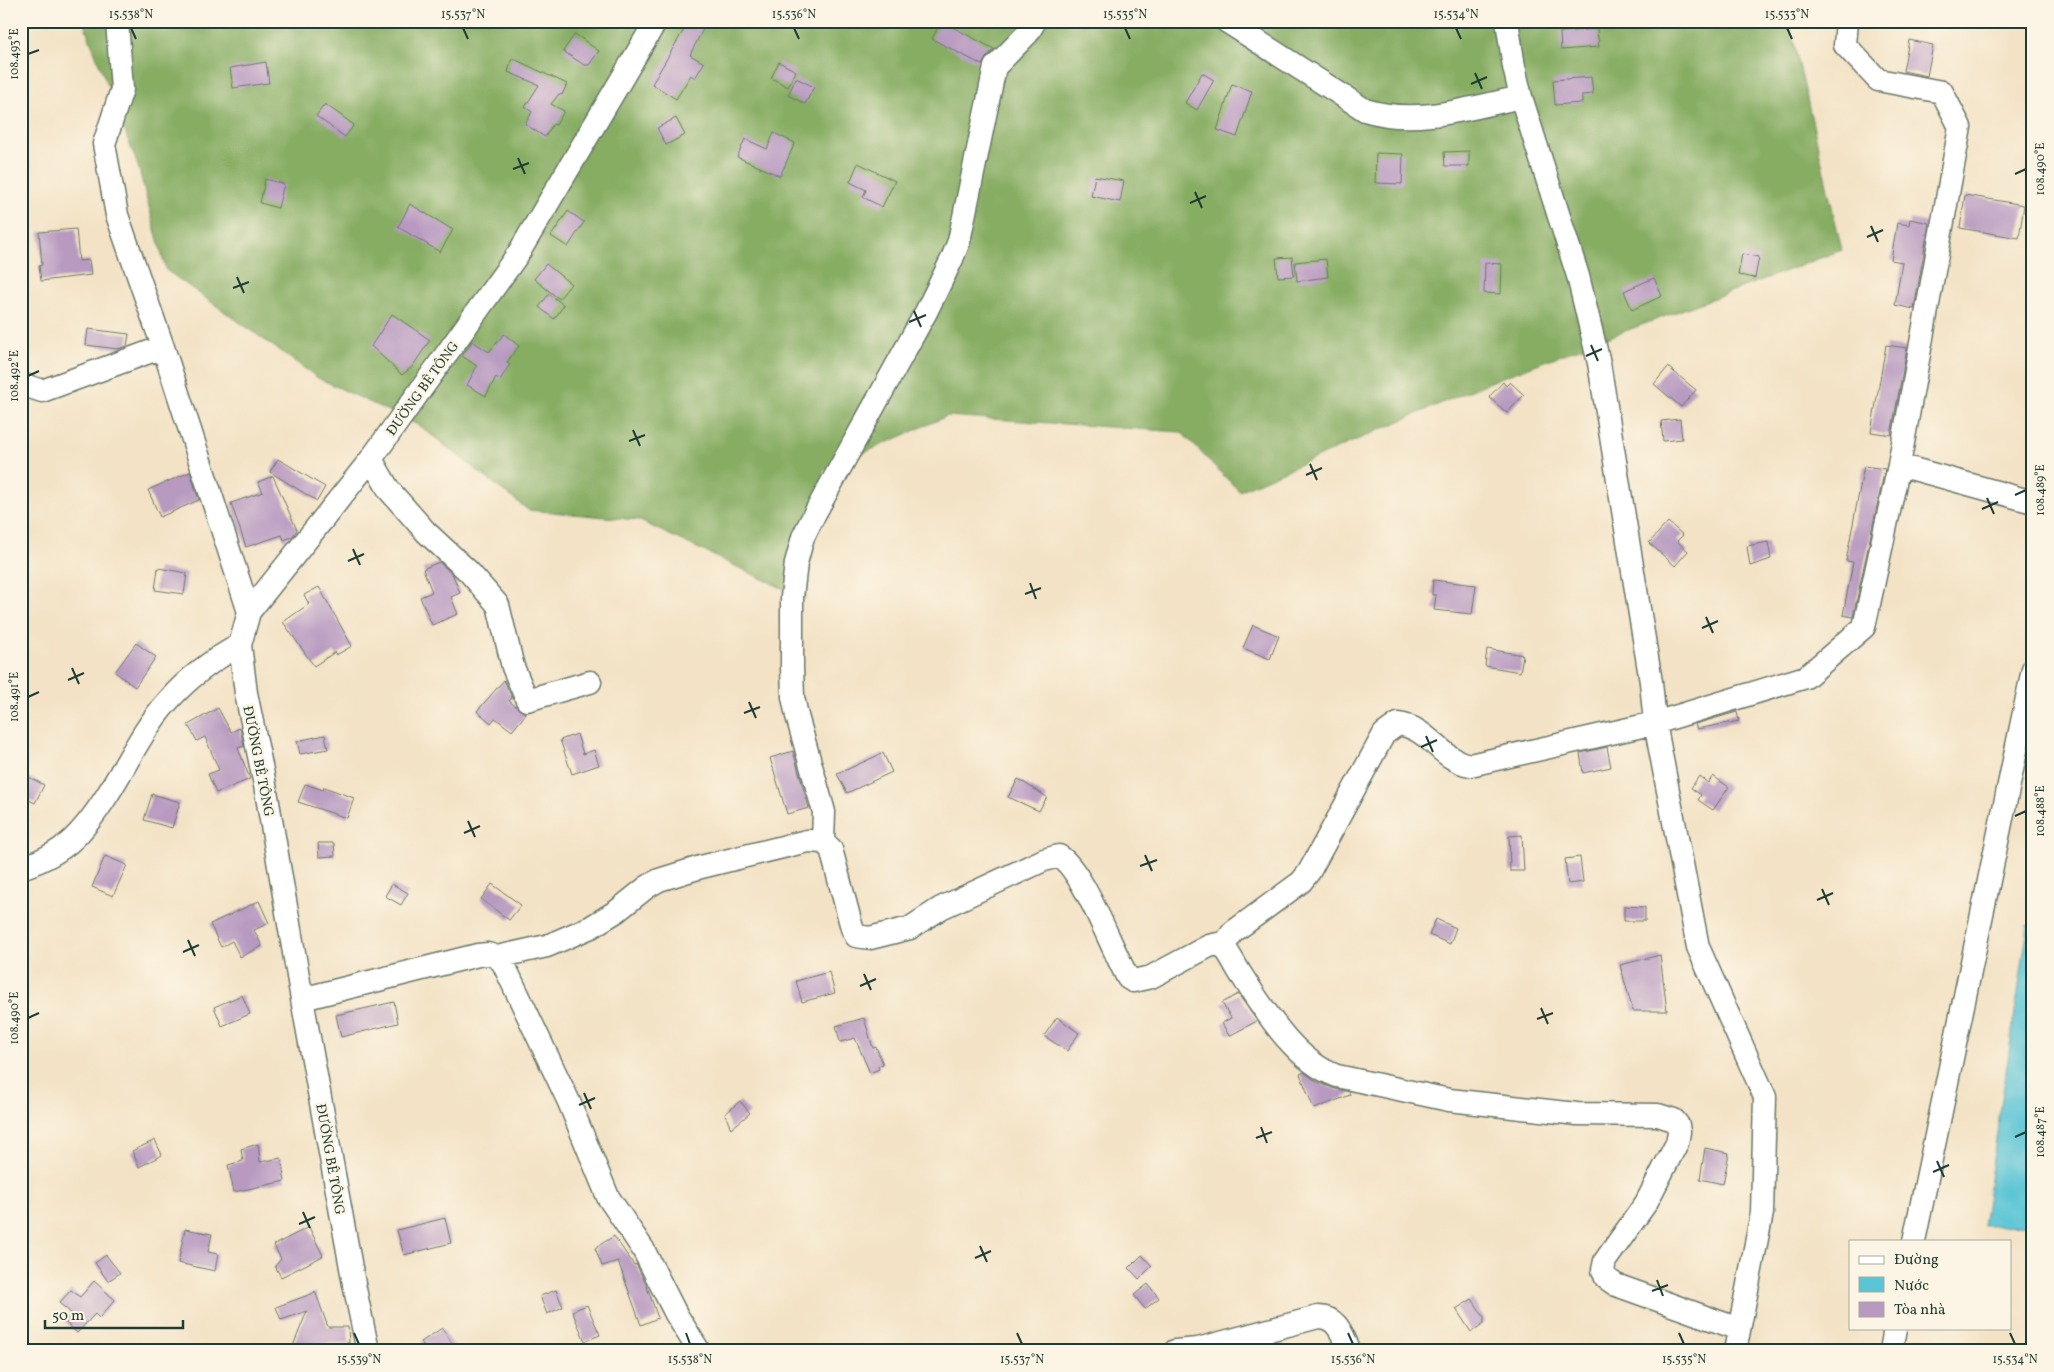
<svg xmlns="http://www.w3.org/2000/svg" width="2054" height="1372" font-family="Vollkorn,serif">
	<style>
		.forest { fill: #87ad63; stroke: #53754c }
		.water { fill: #5bc5d6; stroke: #3d8185 }
		.building { fill: #b89ac1 }
		.lines { fill: none; stroke-linecap: round; stroke-linejoin: round }
		.street-casing { stroke: #697767; stroke-width: 25 }
		.street { stroke: #fff; stroke-width: 22 }
		.ticks { fill: none; stroke: #1f3d34; stroke-width: 2 }
		.labels { text-anchor: middle; stroke-width: 5; stroke-linejoin: round; paint-order: stroke }
		.street-label { font-size: 14px; fill: #1f3d34; stroke: #fcf5e5 }
		.neatline { fill: none; stroke: #1f3d34; stroke-width: 2 }
		.ticks-label { font-size: 12px; text-anchor: middle; fill: #1f3d34 }
	</style>
	<rect width="100%" height="100%" fill="#fcf5e5"/>
	<filter id="ink" filterUnits="userSpaceOnUse"><feTurbulence type="fractalNoise" baseFrequency=".02" numOctaves="2"/><feDisplacementMap in="SourceGraphic" scale="10" xChannelSelector="R" yChannelSelector="G"/><feConvolveMatrix kernelMatrix="1 2 1 2 8 2 1 2 1" color-interpolation-filters="sRGB"/></filter>
	<filter id="wash" filterUnits="userSpaceOnUse"><feTurbulence type="fractalNoise" baseFrequency=".0096" numOctaves="4" result="noise"/><feDisplacementMap in="SourceGraphic" scale="20" xChannelSelector="R" yChannelSelector="G"/><feGaussianBlur stdDeviation="1.12" result="paint"/><feColorMatrix in="noise" values="0 0 0 0 0 0 0 0 0 0 0 0 0 0 0 0 0 1.4 0 .05"/><feComposite in="paint" operator="in"/></filter>
	<g filter="url(#wash)">
		<rect width="100%" height="100%" fill="#f3e2c5"/>
		<path class="forest" d="M83,21H1789L1842,250L1497,379L1239,491L1181,432L947,416L823,471L805,599L638,520L528,510L420,426L318,378L166,270L138,166Z"/>
		<path class="water" d="M2028,925L2033,926V1225L1983,1226Z"/>
		<g id="blocks">
			<path class="building" d="M689,21H707L690,55L704,63L695,78L691,75L676,99L652,84Z
				M941,21L994,49L986,58L982,65L932,39Z
				M1597,29L1599,47L1561,50L1560,32Z
				M575,34L599,51L589,65H584L563,51Z
				M1909,40L1933,45L1927,76L1903,71Z
				M512,58L567,84L562,95L559,94L551,104L564,111L556,125L553,124L545,137L525,124L532,112L525,107L539,85L508,72Z
				M266,62L269,83L233,88L230,68Z
				M779,62L796,71L788,87L771,78Z
				M1202,73L1214,80L1197,110L1185,103Z
				M1591,77L1593,94L1582,95V103L1555,105L1553,80Z
				M796,78L814,87L805,104L788,95Z
				M1232,84L1252,91L1237,137L1217,130Z
				M325,104L354,125L345,137L316,116Z
				M676,118L685,135L666,145L657,128Z
				M774,133L795,143L780,176L737,157L745,139L767,149Z
				M1469,151V166H1445L1444,152Z
				M1376,153L1403,154L1402,184L1375,183Z
				M858,163L895,181L882,207L863,197L866,190L850,182Z
				M1095,176L1124,181L1120,202L1091,196Z
				M265,179L284,184L278,208L260,203Z
				M1965,195L2024,205L2019,238L1960,228Z
				M410,204L453,230L440,252L398,227Z
				M568,211L584,222L568,247L551,236Z
				M1910,219L1929,223L1914,309L1895,305L1902,262L1891,260L1897,223L1909,225Z
				M76,229L79,261L89,260L91,275L41,281L39,266L42,265L39,232Z
				M1742,254L1759,257L1755,278L1738,275Z
				M1292,257L1294,276L1278,277L1276,258Z
				M1326,259L1328,277L1297,281L1295,262Z
				M1485,263L1502,264L1501,294L1484,293Z
				M546,264L571,284L559,299L534,279Z
				M1654,278L1662,296L1632,310L1624,291Z
				M549,294L564,305L554,319L539,307Z
				M392,314L430,340L412,367L402,375L371,346Z
				M88,329L129,334L127,346L118,349L86,345Z
				M504,334L519,346L507,362L510,364L500,380L496,377L486,396L467,385L477,366L462,356L472,341L489,352Z
				M1886,345L1907,348L1891,435L1871,432Z
				M1668,367L1696,390L1681,407L1654,384Z
				M1503,382L1506,386L1510,382L1524,395L1507,413L1489,397Z
				M1680,419L1682,439L1663,441L1661,421Z
				M278,459L325,487L317,501L270,472Z
				M1864,466L1885,469L1853,617L1843,615L1853,562L1846,561Z
				M190,472L199,500L160,517L148,490Z
				M273,476L297,530L293,536L284,540L282,535L246,547L231,503L263,492L258,482Z
				M1668,522L1683,535L1677,541L1688,551L1675,566L1649,543Z
				M1768,542L1771,559L1750,566L1747,546Z
				M439,562L453,575L460,593L451,597L458,614L432,625L420,597L432,592L423,569Z
				M158,568L187,573L184,594L155,590Z
				M1433,580L1476,585L1472,614L1434,610L1436,595H1432Z
				M319,587L352,646L336,655L335,652L314,666L283,622L309,604L304,595Z
				M1253,625L1279,636L1270,659L1243,648Z
				M136,643L156,657L135,687L115,672Z
				M1487,649L1523,655L1520,672L1485,666Z
				M504,680L512,698L509,701L526,714L512,731L495,718L491,723L477,711Z
				M218,708L231,732L240,728L244,746L238,748L250,779L216,793L208,774L219,770L205,737L197,741L188,725Z
				M1737,712L1739,721L1697,729L1695,724Z
				M577,734L583,754L594,750L599,765L572,774L560,740Z
				M325,735L328,749L300,754L297,741Z
				M1607,747L1611,767L1583,773L1580,753Z
				M793,751L809,808L787,814L770,758Z
				M883,753L892,772L847,793L837,774Z
				M21,773L44,785L35,803L21,796Z
				M1699,776L1708,783L1713,776L1729,787L1713,810L1698,800L1701,795L1691,788Z
				M1018,779L1047,797L1039,811L1008,797Z
				M305,784L323,790L324,787L354,798L347,818L298,802Z
				M152,794L180,802L172,828L144,820Z
				M1522,835L1524,871H1510L1509,836Z
				M318,843H334L335,856L319,857Z
				M105,856L127,865L113,896L92,887Z
				M1580,857L1583,882L1568,884L1565,859Z
				M392,884L408,893L401,905L385,896Z
				M492,884L521,905L509,920L481,899Z
				M259,901L269,923L254,930L262,946L240,957L232,941L221,947L210,924Z
				M1624,906L1645,907V921H1624Z
				M1436,919L1456,928L1450,944L1429,935Z
				M1660,955L1667,1011H1633L1620,965Z
				M829,972L835,993L802,1002L796,981Z
				M1238,994L1257,1021L1229,1036L1222,1023L1231,1018L1222,1003Z
				M242,995L250,1014L222,1026L214,1007Z
				M394,1002L398,1023L341,1037L336,1015Z
				M1057,1017L1079,1033L1067,1051L1044,1036Z
				M864,1018L873,1048L876,1047L883,1064L878,1066L879,1069L870,1073L855,1038L840,1042L836,1026Z
				M1304,1072L1316,1081L1332,1088L1349,1092L1350,1095L1314,1109L1300,1074Z
				M740,1101L750,1113L731,1129L725,1114Z
				M155,1140L162,1155L139,1167L132,1151Z
				M258,1144L260,1162L281,1158L285,1181L234,1192L228,1165L243,1161L241,1149Z
				M1705,1148L1729,1153L1723,1184L1700,1179Z
				M445,1218L451,1243L404,1255L397,1230Z
				M309,1227L323,1256L281,1277L275,1266L281,1259L274,1245Z
				M185,1229L212,1234L208,1252L218,1254L215,1271L178,1263Z
				M614,1236L634,1265L636,1264L646,1284L658,1318L641,1325L618,1261L602,1266L595,1248Z
				M106,1255L120,1273L108,1281L95,1263Z
				M1142,1255L1152,1266L1139,1279L1129,1268Z
				M94,1281L115,1300L99,1318L95,1314L77,1333L64,1321L71,1313L59,1303L71,1290L80,1297Z
				M1148,1284L1159,1298L1145,1309L1134,1295Z
				M556,1290L563,1307L547,1314L540,1296Z
				M315,1291L328,1327H348L349,1343L313,1344L311,1351H291L307,1311L281,1320L276,1307L314,1293Z
				M1472,1299L1484,1317V1323L1471,1332L1456,1309Z
				M587,1305L600,1335L585,1341L572,1311Z
				M442,1328L457,1351H427L421,1342Z"/>
		</g>
	</g>
	<g filter="url(#ink)">
		<use href="#blocks" fill-opacity="0" stroke="#697767" stroke-width="1"/>
		<g class="lines">
			<g class="street-casing">
				<path id="street" d="M117,21L122,89L104,144L117,215L163,347L249,612
					M1226,21L1365,110C1415,126 1470,108 1521,97
					M21,384L42,391L163,347
					M371,459L389,490L426,532L469,572L498,605L513,667L527,700L590,682
					M1899,465L2033,502
					M823,842L824,812L797,716L793,697L792,667V597L796,563L803,537L815,513L926,312L952,259L959,241L995,67L1028,33L1035,21
					M21,868C42,861 64,850 79,833C115,794 133,740 168,701C189,677 212,660 240,645
					M1223,946L1233,932L1301,882L1309,872L1384,734L1398,724C1430,728 1440,760 1470,765L1655,723L1651,682L1599,363L1578,276L1521,97L1514,67L1507,21
					M497,957L547,946L591,927L617,911L647,887L659,880L701,867L807,841L823,842L831,849L852,928L856,936L870,938L910,928L941,908L1044,860L1059,856C1083,870 1112,950 1128,978L1133,981L1151,977L1209,946L1218,944L1223,946C1231,955 1235,966 1242,976C1265,1011 1295,1061 1337,1076L1449,1100L1577,1114L1658,1115L1674,1120L1678,1125L1679,1132L1677,1143L1646,1203L1605,1261L1603,1270L1606,1278L1616,1285L1739,1329
					M302,999L478,955L488,954L497,957L503,963L569,1102L608,1197L643,1249L676,1314L699,1351
					M1914,1241L2033,669
					M368,1351L354,1284L302,999L265,785L246,693L240,645L249,612L371,459L518,254L656,21
					M1175,1351L1198,1349L1318,1317C1338,1317 1342,1335 1350,1351
					M1735,1351L1762,1213L1765,1097L1698,947L1655,723L1806,677L1864,627L1899,465L1960,127L1942,92L1878,80L1845,45L1847,21
					M1891,1351L1895,1328"/>
			</g>
			<use href="#street" class="street"/>
		</g>
	</g>
	<path class="ticks" d="M131,28L136,39M463,28L468,39M794,28L799,39M1125,28L1130,39M1456,28L1461,39M1787,28L1792,39M28,54L39,50M1475,73L1482,89M1471,84L1487,77M518,158L525,174M513,169L529,163M2015,174L2026,169M1195,192L1202,208M1190,203L1206,196M1871,226L1878,242M1867,237L1883,230M237,277L244,293M233,288L249,282M914,311L921,327M909,322L926,315M1591,345L1598,361M1586,356L1602,349M28,376L39,371M633,430L640,446M629,441L645,435M1310,464L1317,480M1306,475L1322,468M2015,495L2026,490M1987,498L1994,514M1982,509L1998,502M353,549L360,565M348,561L364,554M1030,583L1036,599M1025,594L1041,588M1706,617L1713,633M1702,628L1718,621M72,668L79,684M68,680L84,673M28,697L39,692M749,702L756,718M744,713L760,707M1426,736L1433,752M1421,747L1437,740M2015,816L2026,811M468,821L475,837M464,833L480,826M1145,855L1152,871M1140,866L1157,860M1822,889L1829,905M1817,900L1833,893M188,940L195,956M183,952L199,945M864,974L871,990M860,986L876,979M1541,1008L1548,1024M28,1018L39,1013M1537,1019L1553,1013M584,1093L591,1109M579,1105L595,1098M1261,1127L1267,1143M2015,1137L2026,1132M1256,1138L1272,1132M1937,1161L1944,1177M1933,1172L1949,1165M303,1212L310,1228M299,1224L315,1217M980,1246L987,1262M975,1258L991,1251M1657,1280L1663,1296M1652,1291L1668,1285M354,1333L359,1344M686,1333L690,1344M1017,1333L1022,1344M1348,1333L1353,1344M1679,1333L1684,1344M2010,1333L2015,1344"/>
	<g class="labels">
		<g class="street-label">
			<text transform="translate(422 388) rotate(-54)" y="5">ĐƯỜNG BÊ TÔNG</text>
			<text transform="translate(259 761) rotate(79)" y="5">ĐƯỜNG BÊ TÔNG</text>
			<text transform="translate(331 1159) rotate(80)" y="5">ĐƯỜNG BÊ TÔNG</text>
		</g>
	</g>
	<rect width="2054" height="1372" fill="none" stroke="#fcf5e5" stroke-width="55"/>
	<rect x="1849" y="1240" width="162" height="90" fill="#fcf5e5" stroke="#a4ab9e"/>
	<rect x="1859" y="1256" width="25" height="8" fill="#ffffff" stroke="#a4ab9e"/>
	<text x="1894" y="1264" font-size="15" fill="#1f3d34">Đường</text>
	<rect x="1859" y="1277" width="25" height="15" fill="#5bc5d6" stroke="#a4ab9e"/>
	<text x="1894" y="1290" font-size="15" fill="#1f3d34">Nước</text>
	<rect x="1859" y="1302" width="25" height="15" fill="#b89ac1" stroke="#a4ab9e"/>
	<text x="1894" y="1314" font-size="15" fill="#1f3d34">Tòa nhà</text>
	<path d="M45 1320v8h138v-8" fill="none" stroke="#1f3d34" stroke-width="2.5"/>
	<text x="52" y="1320" font-size="15" fill="#1f3d34" stroke="#fcf5e5" stroke-width="4" paint-order="stroke">50 m</text>
	<rect x="28" y="28" width="1998" height="1316" class="neatline"/>
	<g class="ticks-label">
		<text x="131" y="18">15.538°N</text>
		<text x="463" y="18">15.537°N</text>
		<text x="794" y="18">15.536°N</text>
		<text x="1125" y="18">15.535°N</text>
		<text x="1456" y="18">15.534°N</text>
		<text x="1787" y="18">15.533°N</text>
		<text transform="translate(14 54) rotate(-90)" y="4">108.493°E</text>
		<text transform="translate(2040 169) rotate(-90)" y="4">108.490°E</text>
		<text transform="translate(14 376) rotate(-90)" y="4">108.492°E</text>
		<text transform="translate(2040 490) rotate(-90)" y="4">108.489°E</text>
		<text transform="translate(14 697) rotate(-90)" y="4">108.491°E</text>
		<text transform="translate(2040 811) rotate(-90)" y="4">108.488°E</text>
		<text transform="translate(14 1018) rotate(-90)" y="4">108.490°E</text>
		<text transform="translate(2040 1132) rotate(-90)" y="4">108.487°E</text>
		<text x="359" y="1363">15.539°N</text>
		<text x="690" y="1363">15.538°N</text>
		<text x="1022" y="1363">15.537°N</text>
		<text x="1353" y="1363">15.536°N</text>
		<text x="1684" y="1363">15.535°N</text>
		<text x="2015" y="1363">15.534°N</text>
	</g>
</svg>
